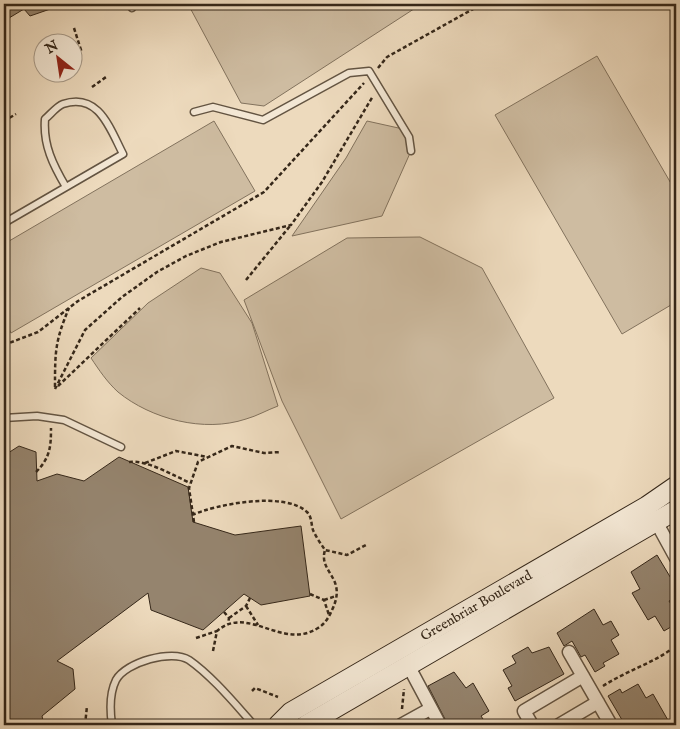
<svg xmlns="http://www.w3.org/2000/svg" width="680" height="729" font-family="'IM FELL English',serif">
	<style>
		.green { fill: #cebca1; stroke: #82725d }
		.building { fill: #95846e; stroke: #352719 }
		.lines { fill: none; stroke-linecap: round; stroke-linejoin: round }
		.lane-casing { stroke: #635442; stroke-width: 9 }
		.street-casing { stroke: #635442; stroke-width: 15 }
		.secondary-casing { stroke: #352719; stroke-width: 21 }
		.path { stroke: #352719; stroke-width: 2.5; stroke-dasharray: 4 2.5; stroke-linecap: butt }
		.lane { stroke: #f3e7d4; stroke-width: 6 }
		.street { stroke: #f3e7d4; stroke-width: 12 }
		.secondary { stroke: #f3e7d4; stroke-width: 19 }
		.labels { text-anchor: middle; stroke-width: 4; stroke-linejoin: round; paint-order: stroke }
		.street-label { font-size: 14px; fill: #352719; stroke: #f3e7d4 }
	</style>
	<rect width="100%" height="100%" fill="#eddabd"/>
	<filter id="stains"><feTurbulence type="fractalNoise" baseFrequency=".004" numOctaves="4"/><feColorMatrix values="0 0 0 0 .2 0 0 0 0 .09 0 0 0 0 .02 0 0 0 .5 -.17"/></filter>
	<radialGradient id="worn" r=".72"><stop offset=".6" stop-color="#630" stop-opacity="0"/><stop offset="1" stop-color="#630" stop-opacity=".3"/></radialGradient>
	<path class="green" d="M188,4H419L420,5L264,106L241,103Z
		M597,56L676,192V302L622,334L495,115Z
		M214,121L255,191L11,333L4,319V244Z
		M367,121L403,129L411,151L382,216L292,236L346,158Z
		M420,237L482,268L554,398L341,519L282,401L244,300L347,238Z
		M201,268L220,273L252,323L278,406C267,410 257,416 246,419C204,433 151,419 118,392C107,382 99,370 91,358L148,303Z"/>
	<path class="building" d="M4,4H59V6L30,16L24,9L4,21Z
		M19,446L36,452L37,481L57,474L84,481L119,457L188,487L193,522L235,535L301,526L310,596L261,605L244,594L203,630L151,610L148,593L57,661L73,669L75,689L42,716L44,725H4V473H6L5,455Z
		M657,555L672,580L676,577V597L669,601L676,612V624L664,631L655,616L648,620L632,593L640,589L631,572Z
		M594,609L603,625L611,621L619,635L611,640L619,654L603,663L605,666L595,672L585,655L581,657L572,641L564,646L557,633Z
		M528,647L532,653L549,647L564,674L515,701L508,688L512,686L503,670L516,663L512,656Z
		M454,672L466,688L473,683L489,711L481,716L487,725H448L428,686Z
		M638,684L646,698L653,694L669,722L663,725H625L608,696L620,689L622,693Z"/>
	<g class="lines">
		<g class="lane-casing">
			<path id="lane" d="M130,4L132,8
				M194,112L213,107L263,120L349,73L369,71L409,137L411,151
				M4,223L123,154C110,129 99,92 63,104C57,106 50,115 45,119C43,145 53,165 66,187
				M4,418L37,416L64,420L121,447
				M112,725C110,711 109,694 116,680C126,662 172,649 189,660C212,676 235,704 254,725"/>
		</g>
		<g class="street-casing">
			<path id="street" d="M653,516L676,558
				M569,652L611,725
				M408,665L440,725
				M401,725L430,709
				M532,725L524,711L583,676
				M559,725L598,702"/>
		</g>
		<g class="secondary-casing">
			<g id="secondary">
				<path id="s1" d="M278,725L291,712L647,506L676,486"/>
				<path d="M306,725L676,510"/>
			</g>
		</g>
		<path class="path" d="M74,28L81,50L78,64
			M378,68L387,57L482,4
			M92,87L106,77
			M4,121L16,114
			M246,280L290,226
			M4,345L38,332L78,301L264,192L364,83
			M58,386L140,308
			M55,387C55,352 55,341 69,308
			M55,389L85,330L122,297L157,272L186,256L221,242L291,225L322,182L373,96
			M129,462C145,459 175,476 190,483
			M145,463L176,451L207,457
			M36,472C50,458 51,447 51,428
			M192,515C217,504 285,491 307,512C312,517 311,524 313,530C316,537 321,544 325,550L347,555L366,545
			M194,522L189,488L198,462L232,446L264,453L281,452
			M310,594L324,600L329,615
			M324,600L336,596
			M246,606L258,625
			M224,612L229,618L228,624
			M229,618L246,606L250,598
			M196,638L217,631
			M213,651L217,631C248,604 282,651 318,628C325,624 329,617 332,610C348,577 318,573 325,550
			M603,686C626,671 654,663 676,646
			M252,691L255,688L278,697
			M402,709L404,689
			M85,725L87,706"/>
		<use href="#lane" class="lane"/>
		<use href="#street" class="street"/>
		<use href="#secondary" class="secondary"/>
	</g>
	<g class="labels">
		<g class="street-label">
			<text dy="5" stroke="none"><textPath href="#s1" startOffset="232">Greenbriar Boulevard</textPath></text>
		</g>
	</g>
	<rect width="680" height="729" fill="none" stroke="#eddabd" stroke-width="20"/>
	<rect x="5" y="5" width="670" height="719" fill="none" stroke="#352719" stroke-width="2.5"/>
	<rect x="10" y="10" width="660" height="709" fill="none" stroke="#352719"/>
	<g transform="translate(58 58) rotate(330)"><circle r="24" fill="#f3e7d4" stroke="#a79a89"/>
	<path d="M0-4L9 19L0 12L-9 19Z" fill="#8f2418"/>
	<text y="-8" font-size="14" font-weight="bold" text-anchor="middle" fill="#352719">N</text>
	</g>
	<rect width="100%" height="100%" filter="url(#stains)"/>
	<rect width="100%" height="100%" fill="url(#worn)"/>
</svg>
